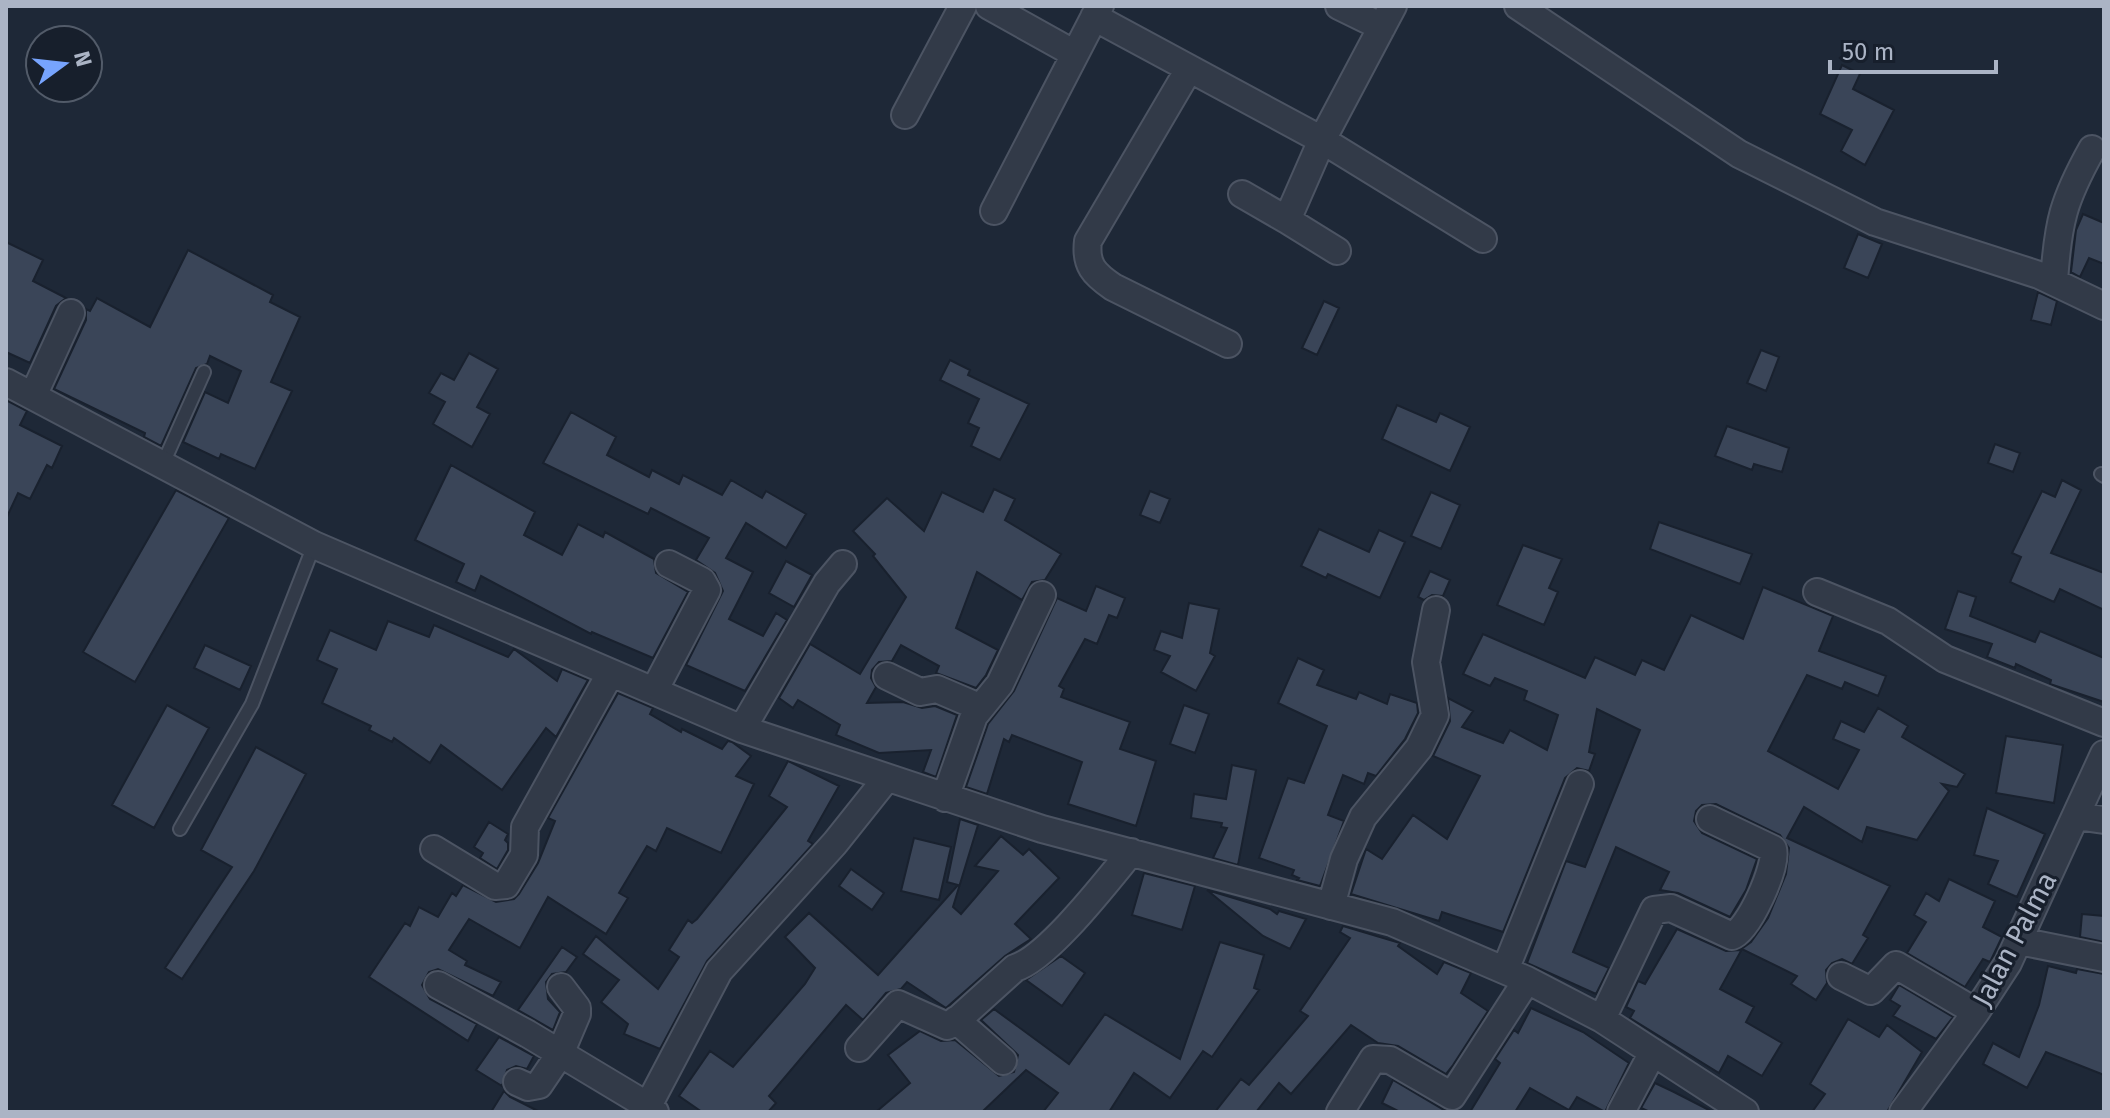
<svg xmlns="http://www.w3.org/2000/svg" width="2110" height="1118" font-family="'Fira Sans',sans-serif">
	<style>
		.building { fill: #3a4558; stroke: #19212e; stroke-width: 2 }
		.lines { fill: none; stroke-linecap: round; stroke-linejoin: round }
		.service-casing { stroke: #4c5463; stroke-width: 16 }
		.minor-casing { stroke: #4c5463; stroke-width: 30 }
		.service { stroke: #323a48; stroke-width: 12 }
		.minor { stroke: #323a48; stroke-width: 26 }
		.labels { text-anchor: middle; stroke-width: 6; stroke-linejoin: round; paint-order: stroke }
		.street-label { font-size: 28px; fill: #abb4c5; stroke: #171f2c }
	</style>
	<rect width="100%" height="100%" fill="#1e2837"/>
	<path class="building" d="M1842,65L1860,74L1853,89L1894,110L1865,165L1841,151L1852,130L1820,114Z
		M2083,214L2104,223V264L2089,258L2080,277L2071,272L2076,230Z
		M1858,234L1882,244L1868,278L1844,268Z
		M6,242L43,260L33,281L66,298L56,306L30,363L6,352Z
		M188,250L273,295L270,302L300,317L271,382L292,391L255,469L221,454L219,459L183,442L205,392L228,403L241,371L210,356L207,364L196,368L161,446L144,437L145,433L54,389L86,320V309L90,311L97,298L150,327Z
		M2038,292L2057,301L2051,325L2031,320Z
		M1324,301L1339,308L1317,355L1302,348Z
		M1761,350L1779,357L1766,391L1747,383Z
		M469,353L498,369L477,407L490,414L472,447L433,424L445,402L429,393L441,373L454,380Z
		M950,360L970,370L968,375L1029,404L1000,460L971,446L979,428L968,423L979,399L940,380Z
		M6,400L27,411L20,425L62,446L52,468L47,465L30,499L18,493L6,519Z
		M1397,405L1436,422L1440,413L1470,427L1450,471L1382,439Z
		M571,412L616,437L607,455L649,477L652,470L679,484L683,475L722,495L731,480L762,498L766,491L806,514L786,548L746,523L726,558L753,572L729,619L763,636L776,613L787,620L745,691L686,665L723,591L715,573L696,560L709,538L651,508L648,514L543,463Z
		M1727,426L1789,448L1782,472L1754,464L1752,470L1715,456Z
		M1995,444L2020,453L2013,472L1988,463Z
		M451,465L535,512L524,535L562,555L578,524L603,537L605,532L654,559L656,573L688,592L653,658L592,632L591,634L481,576L475,591L456,582L464,564L415,540Z
		M2062,480L2081,490L2051,553L2104,573V610L2060,589L2054,602L2010,582L2021,557L2012,553L2042,491L2055,497Z
		M994,489L1015,499L1005,520L1061,554L1045,580L1032,582L1022,600L977,572L956,628L998,650L986,675L976,688L936,673L939,666L901,645L892,661L879,662L872,670L871,678L876,687L867,703L903,702L922,708L935,706L957,715L936,777L923,772L931,750L879,753L836,735L840,725L798,700L793,708L779,698L810,644L860,674L906,597L873,556L875,554L853,531L887,498L924,531L942,492L983,512Z
		M176,490L229,518L135,682L83,652Z
		M1150,491L1170,499L1160,523L1140,515Z
		M1431,492L1460,505L1441,549L1411,536Z
		M1659,522L1752,554L1740,584L1650,549Z
		M1319,529L1369,552L1379,530L1405,542L1380,598L1328,574L1326,578L1301,566Z
		M1523,545L1562,559L1549,588L1558,592L1544,625L1497,605Z
		M786,561L812,575L794,607L769,593Z
		M1430,571L1450,580L1443,596L1432,595L1424,600L1418,597Z
		M1096,586L1125,598L1117,618L1109,615L1097,644L1085,639L1059,686L1064,689L1061,697L1130,722L1120,749L1156,761L1136,826L1068,804L1082,762L1012,735L1009,742L1004,739L987,794L966,787L988,724L1014,691L1057,598L1086,611Z
		M1763,587L1833,616L1819,651L1886,676L1878,696L1845,682L1842,689L1807,675L1768,751L1838,789L1859,750L1833,739L1841,721L1864,732L1878,708L1908,726L1902,737L1965,774L1957,787L1942,784L1949,791L1917,840L1867,827L1862,842L1804,807L1787,838L1890,886L1863,935L1868,938L1852,964L1842,959L1832,963L1826,970L1827,983L1816,1000L1791,984L1797,976L1742,949L1720,989L1754,1007L1746,1022L1782,1043L1762,1076L1728,1056L1719,1073L1630,1018L1634,1011L1626,1007L1638,981L1645,984L1677,929L1726,951L1740,950L1751,942L1768,918L1786,874L1789,848L1780,835L1716,804L1702,805L1696,811L1694,821L1702,833L1757,859L1746,890L1730,917L1678,893L1660,890L1669,872L1616,847L1573,952L1609,968L1596,994L1527,963L1566,861L1585,867L1640,730L1597,709L1589,752L1595,754L1589,771L1577,768L1565,778L1503,932L1442,912L1439,921L1351,894L1366,849L1382,859L1413,815L1447,839L1480,776L1433,756L1450,721L1448,698L1473,711L1462,727L1503,743L1510,730L1547,750L1558,715L1524,700L1527,691L1495,678L1490,686L1463,674L1483,634L1585,678L1595,657L1635,675L1642,660L1664,670L1691,615L1743,639Z
		M1958,591L1976,597L1970,616L2035,642L2040,631L2104,658V702L2050,684L2051,680L2016,664L2015,668L1987,657L1992,644L1945,629Z
		M1189,603L1219,609L1210,653L1215,656L1196,691L1161,672L1170,656L1154,650L1161,631L1182,638Z
		M388,621L429,637L434,625L508,657L514,649L557,681L562,669L588,680L556,737L546,728L502,790L441,745L430,763L394,738L392,742L369,730L371,726L322,703L337,669L317,660L330,630L376,650Z
		M205,645L251,666L240,690L194,668Z
		M1298,658L1324,670L1317,685L1356,699L1359,692L1387,704L1390,694L1417,703L1418,713L1405,739L1376,776L1368,773L1364,784L1343,775L1328,815L1344,821L1320,886L1297,880L1299,878L1292,875L1294,870L1259,858L1288,778L1304,783L1327,726L1278,703Z
		M618,693L653,708L650,714L681,732L682,729L722,749L728,741L732,742L751,756L736,776L754,784L721,853L667,828L656,851L647,846L619,893L628,898L606,934L548,897L520,948L469,919L449,950L467,961L465,965L501,982L493,996L438,969L429,972L422,985L430,999L477,1024L468,1041L369,977L405,923L410,926L419,907L438,917L452,893L456,896L463,885L496,902L514,899L519,894L538,863L555,821L548,818Z
		M167,705L209,728L154,828L112,805Z
		M1184,705L1209,714L1195,753L1170,744Z
		M2006,736L2063,745L2054,803L1996,793Z
		M256,747L306,774L254,871L182,979L165,968L232,867L201,850Z
		M788,761L839,786L808,841L813,844L707,961L660,1049L624,1034L628,1024L601,1002L619,980L583,954L596,936L658,989L679,957L669,950L688,920L692,923L697,919L787,807L769,796Z
		M1232,765L1256,770L1238,865L1213,858L1227,828L1221,827L1222,823L1191,818L1194,794L1226,799Z
		M1987,808L2045,834L2017,897L1988,884L1998,861L1974,855Z
		M960,819L978,825L953,907L961,914L998,871L975,866L1001,836L1023,855L1029,849L1059,878L1015,924L1031,939L1005,956L946,1008L907,982L901,989L886,993L863,1020L846,1005L769,1096L776,1103L768,1112H702L679,1096L710,1051L733,1067L805,984L815,968L785,937L809,913L878,975L958,885L947,882Z
		M489,822L508,834L505,840L508,843V850L497,869L480,858L483,853L474,847Z
		M914,838L951,847L939,900L901,891Z
		M851,869L884,893L872,910L839,886Z
		M1144,873L1195,886L1182,930L1132,915Z
		M1949,879L1995,901L1983,927L2002,937L1990,962L1983,959L1965,987L1907,953L1926,922L1914,915L1926,893L1939,901Z
		M1207,890L1270,909L1277,914L1279,911L1306,919L1290,949L1263,936Z
		M2082,914L2104,916V942L2080,937Z
		M1343,926L1400,943L1398,946L1437,974L1444,962L1471,973L1461,993L1488,1011L1453,1065L1446,1074L1398,1046L1378,1043L1351,1025L1291,1094L1279,1083L1256,1112H1215L1241,1079L1249,1085L1308,1016L1300,1011L1350,938L1340,932Z
		M1220,942L1264,955L1254,988L1259,990L1212,1057L1203,1051L1170,1098L1134,1073L1109,1112H1043L1058,1093L1026,1070L982,1112H876L910,1083L888,1055L920,1031L941,1041L955,1040L999,1076L1014,1072L1018,1055L981,1020L994,1009L1069,1064L1105,1014L1180,1059Z
		M562,947L577,957L566,972L552,974L546,982L548,999L560,1012L553,1030L518,1010Z
		M1061,956L1085,973L1062,1006L1026,980Z
		M2048,966L2076,973L2077,969L2104,974V1075L2046,1052L2027,1088L1983,1064L1993,1043L2019,1057L2039,1005Z
		M1899,985L1953,1017L1936,1039L1893,1016L1900,1006L1890,1000Z
		M1531,1008L1583,1032L1629,1063L1605,1112L1577,1097L1569,1110L1530,1088L1515,1112H1470L1500,1063L1495,1059L1514,1030L1518,1033Z
		M1848,1019L1879,1037L1887,1025L1922,1052L1887,1112H1812L1825,1094L1810,1084Z
		M499,1037L534,1056L527,1069L516,1066L507,1070L502,1086L476,1070Z
		M1393,1080L1444,1110L1465,1112H1400L1382,1103Z
		M1655,1083L1674,1092L1713,1112H1650L1641,1108Z
		M504,1091L510,1097L540,1112H491Z"/>
	<g class="lines">
		<g class="service-casing">
			<path id="service" d="M162,466L204,372
				M2101,474L2104,476
				M180,829L252,704L314,545"/>
		</g>
		<g class="minor-casing">
			<path id="minor" d="M989,6L1075,54
				M1339,6L1382,27
				M1518,6L1739,154L1875,222L2039,275L2104,306
				M1094,17L1322,140L1483,239
				M1189,69L1088,241C1085,265 1094,274 1113,287L1228,344
				M905,115L963,6
				M1242,194L1287,220
				M994,211L1100,6
				M1337,251L1287,220L1322,140L1393,6
				M2054,281C2058,222 2063,201 2092,149
				M6,382L314,545L742,729L1042,829L1392,922L1527,980L1602,1019L1745,1112
				M33,396L71,313
				M1817,592L1888,621L1945,659L2104,723
				M887,676L920,692L937,689L979,707
				M654,691L707,590L702,581L669,564
				M742,729L827,583L843,564
				M945,798L974,716L1000,684L1042,595
				M2076,816L2104,820
				M434,849L495,886L506,885L524,855L525,827L610,674
				M1331,906L1344,859L1363,817L1419,748L1435,715L1426,662L1436,610
				M2019,941L2104,958
				M1505,970L1580,784
				M1841,976L1871,991L1896,965L1976,1012
				M438,985L528,1034L648,1106
				M1602,1019L1654,910L1671,908L1732,936C1748,931 1778,866 1773,849L1710,819
				M956,1020L1003,1061
				M859,1048L898,1004L947,1026L954,1023L1015,968C1048,958 1107,881 1131,852
				M517,1082L528,1087L539,1085L560,1054L577,1014V1008L561,987
				M655,1112L648,1106L719,971L835,843L886,779
				M1340,1112L1373,1059L1390,1060L1452,1096L1527,980
				M1621,1112L1653,1052
				M1903,1112L1976,1012L2008,963L2104,754"/>
		</g>
		<use href="#service" class="service"/>
		<use href="#minor" class="minor"/>
	</g>
	<g class="labels">
		<g class="street-label">
			<text transform="translate(2014 939) rotate(-62)" y="10">Jalan Palma</text>
		</g>
	</g>
	<rect width="2110" height="1118" fill="none" stroke="#abb4c5" stroke-width="16"/>
	<g transform="translate(64 64) rotate(75)"><circle r="38" fill="#171f2c" stroke="#525b69" stroke-width="2"/>
	<path d="M0-6L14 30L0 20L-14 30Z" fill="#77a4fe"/>
	<text y="-12" font-size="22" font-weight="bold" text-anchor="middle" fill="#abb4c5">N</text>
	</g>
	<path d="M1830 60v12h166v-12" fill="none" stroke="#abb4c5" stroke-width="4"/>
	<text x="1842" y="60" font-size="24" fill="#abb4c5" stroke="#171f2c" stroke-width="6" paint-order="stroke">50 m</text>
</svg>
